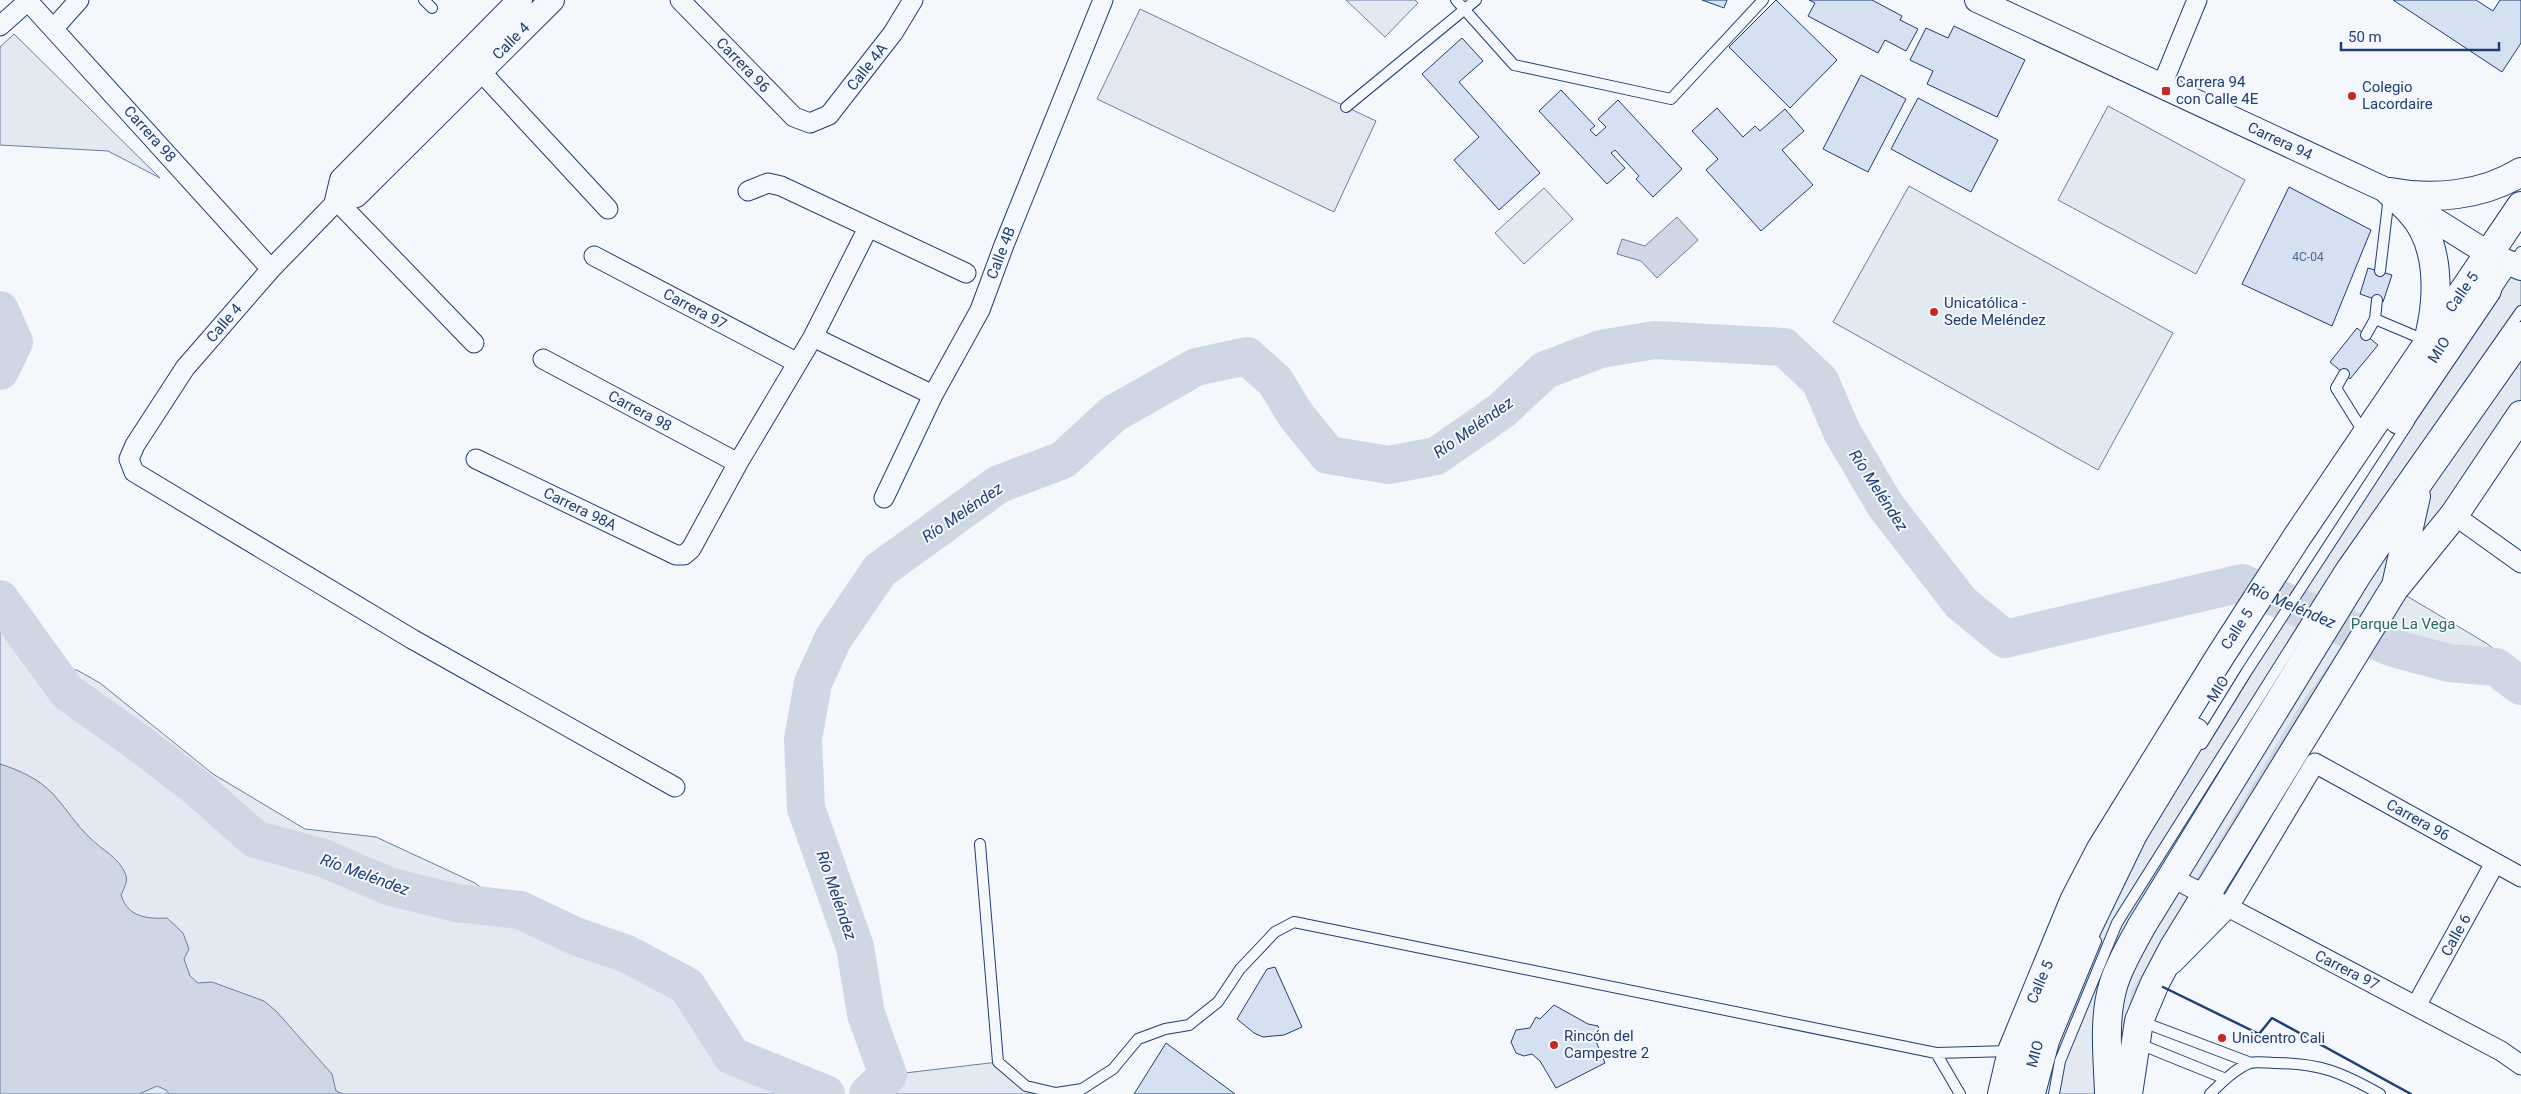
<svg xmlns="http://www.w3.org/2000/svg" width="2521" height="1094" font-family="Roboto,sans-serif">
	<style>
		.green { fill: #e3e9f0; stroke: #687fa3 }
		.parking { fill: #e3e8f0; stroke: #687fa3 }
		.water { fill: #cfd7e4; stroke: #687fa3 }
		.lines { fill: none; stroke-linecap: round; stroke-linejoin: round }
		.stream { stroke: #cfd7e4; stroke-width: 6 }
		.river { stroke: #cfd7e4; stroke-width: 38 }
		.building { fill: #d5e0f0; stroke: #1d3f73 }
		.service-casing { stroke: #1d3f73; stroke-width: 12 }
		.minor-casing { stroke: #1d3f73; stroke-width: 21 }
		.tertiary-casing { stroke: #1d3f73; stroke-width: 26 }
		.primary-casing { stroke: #1d3f73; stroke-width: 30 }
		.service { stroke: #f4f7fb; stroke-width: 10 }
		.minor { stroke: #f4f7fb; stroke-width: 19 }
		.tertiary { stroke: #f4f7fb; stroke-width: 24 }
		.primary { stroke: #f4f7fb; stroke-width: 28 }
		.wall { stroke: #1d3f73; stroke-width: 2.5 }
		.poi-dot { fill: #c62828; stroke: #f4f7fb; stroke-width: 2 }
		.labels { text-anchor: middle; stroke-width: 4; stroke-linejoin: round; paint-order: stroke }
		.number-label { font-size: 12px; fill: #4b6792 }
		.street-label { font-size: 15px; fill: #1d3f73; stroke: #f4f7fb }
		.poi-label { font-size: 15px; fill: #1d3f73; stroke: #f4f7fb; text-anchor: start }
		.park-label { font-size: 15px; fill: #2c6c60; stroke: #f4f7fb }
		.water-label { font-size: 16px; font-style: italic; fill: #1d3f73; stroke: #f4f7fb }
	</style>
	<rect width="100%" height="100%" fill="#f4f7fb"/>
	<path class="green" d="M1346,0H1415L1418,3L1385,37Z
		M14,34L160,178L108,151L0,145V47Z
		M2108,106L2245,180L2196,274L2058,200Z
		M1909,186L2173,333L2098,470L1833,322Z
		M1544,188L1573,219L1524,264L1495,233Z
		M2521,268V415L2395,589L2486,643L2521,670V686L2496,667L2449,663L2393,648L2365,636L2174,947L2128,1094H2040L2099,932L2156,817L2503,280Z
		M0,310L14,342L0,371Z
		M0,599L51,670H77L100,683L213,774L305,829L376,837L475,883L509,909L520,910L575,936L627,954L687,986L733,1056L826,1094H0Z
		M998,1062L1026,1086L1079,1094H868L888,1075Z"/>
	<path class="parking" d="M1140,9L1376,121L1334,212L1097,99Z"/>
	<path class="water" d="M1677,217L1698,240L1657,278L1641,261L1617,254L1622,239L1645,246Z
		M0,764C19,770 39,779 53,794C66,808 76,825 90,838C101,849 119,858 125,873C129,881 124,888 121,895C128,917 146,919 167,918L183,933L189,949L184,959L190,976L198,983L212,982L264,1001L276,1011L332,1074L336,1091L343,1094H169L166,1090L157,1086L139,1094H0Z"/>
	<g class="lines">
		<path class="stream" d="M2195,887L2302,708L2330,668
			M2132,1006L2135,992L2143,978"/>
		<path class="river" d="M0,310L14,342L0,371
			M0,599L67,692L139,743L196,787L255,839L323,858L391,887L457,903L520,910L575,936L627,954L687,986L732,1056L826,1094
			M868,1094L888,1075L866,1014L855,947L806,808L803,739L813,683L833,639L880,570L999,484L1063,460L1113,414L1196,367L1247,356L1275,381L1295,414L1328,455L1389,465L1436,456L1501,411L1545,370L1601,349L1654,340L1784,347L1820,381L1842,432L1885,505L1961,603L2005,639L2242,583L2393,648L2449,663L2496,667L2521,686"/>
	</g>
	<path class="building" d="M1702,0H1727L1724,8Z
		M1776,0L1837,60L1790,108L1729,47Z
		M1809,0H1872L1902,16L1900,20L1918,29L1906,51L1885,40L1878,53L1808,16L1815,3Z
		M2393,0H2476L2493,11L2500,0H2521V43L2502,72Z
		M1954,26L2025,60L1997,117L1927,84L1933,71L1910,60L1926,28L1948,38Z
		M1462,38L1483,61L1459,82L1540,173L1499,210L1454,160L1479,137L1422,74Z
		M1861,75L1906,99L1868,172L1823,149Z
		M1561,90L1595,126L1590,130L1596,136L1606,127L1598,119L1618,100L1682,169L1653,197L1636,179L1639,176L1615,150L1611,153L1625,168L1607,184L1539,111Z
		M1918,98L1998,140L1971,192L1891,149Z
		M1717,108L1743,137L1755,126L1760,131L1785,109L1804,131L1782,150L1813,185L1761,231L1706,170L1718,159L1692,131Z
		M2289,187L2371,230L2332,326L2242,284Z
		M2368,268L2392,275L2383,302L2360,294Z
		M2357,328L2378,345L2350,379L2330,362Z
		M1275,967L1302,1027L1284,1035L1263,1037L1254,1033L1237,1019L1267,969Z
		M1554,1005L1588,1024L1598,1026L1600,1033L1595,1039L1605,1063L1556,1088L1540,1061L1532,1054L1524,1056L1516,1053L1511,1042L1516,1030L1530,1028L1536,1017L1540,1019Z
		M1166,1043L1235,1094H1134Z"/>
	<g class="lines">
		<g class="service-casing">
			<path id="service" d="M424,0L432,8
				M1456,0L1514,65L1671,99L1763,0
				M1346,107L1476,0
				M2380,271L2389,196
				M2495,291L2521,252
				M2375,319L2427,341
				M2366,335L2375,319L2377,300
				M2344,374L2336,388L2364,433
				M2202,744L2247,671L2409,422
				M980,844L998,1062L1026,1086L1056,1093L1082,1089L1113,1069L1138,1039L1165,1029L1189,1025L1218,1002L1240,969L1275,932L1294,922L1936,1053L2011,1051
				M2140,1021L2251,1063
				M2137,1043L2226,1079
				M1936,1053L1960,1094
				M2040,1094L2054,1042L2096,941
				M2054,1094L2060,1061L2117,923L2342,566L2521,311
				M2210,1094C2221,1083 2236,1068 2250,1063C2256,1061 2267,1063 2274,1063C2319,1063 2341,1072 2380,1094"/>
		</g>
		<g class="minor-casing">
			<path id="minor" d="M27,0L271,269
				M680,0L794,117L810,123L829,115L893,33L913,0
				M0,26L28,1
				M54,28L79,0
				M471,61L608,209
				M2162,85L2197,0
				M748,191L768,183L781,186L966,273
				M594,256L796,362
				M813,337L933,395
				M474,343L337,201L271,269L185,368L135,445L129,459L134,472L412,639L675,787
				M543,359L738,463
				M476,459L676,555H684L691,549L738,463L813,337L868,228
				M884,498L933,395L980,310L1004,245L1103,0
				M2454,515L2521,563
				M2171,877L2501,1051L2521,1065
				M2173,964L2228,908L2315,763L2521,877
				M2416,1006L2495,863"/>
		</g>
		<g class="tertiary-casing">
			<path id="tertiary" d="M1977,0L2390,192L2489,254L2521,268
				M337,201L356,195L552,0
				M337,201L342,180L520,0"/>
		</g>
		<g class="primary-casing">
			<path id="primary" d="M2390,192C2397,198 2404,204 2410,211C2440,242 2439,294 2430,333
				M2390,192C2434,200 2482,196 2521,172
				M2399,420L2487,290L2490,272L2489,254
				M2397,581L2416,496
				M2002,1094L2012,1051L2074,901L2101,849L2221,655L2297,537L2521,206
				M2023,1094L2031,1059L2071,962L2133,834L2195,732
				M2109,1094C2108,1059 2103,1020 2113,986C2119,965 2131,946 2141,927L2357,575L2418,483L2521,336
				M2128,1094L2139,1021L2155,983L2174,947L2394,589L2454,515L2521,415"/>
		</g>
		<use href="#service" class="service"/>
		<use href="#minor" class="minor"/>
		<use href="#tertiary" class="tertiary"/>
		<use href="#primary" class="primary"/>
		<path class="wall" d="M2163,987L2259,1034L2272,1018L2411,1094"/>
	</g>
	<g class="poi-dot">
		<rect x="2161" y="86" width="10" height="10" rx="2.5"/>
		<circle cx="2352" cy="96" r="5"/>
		<circle cx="1934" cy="312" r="5"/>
		<circle cx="2222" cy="1038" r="5"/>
		<circle cx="1554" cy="1045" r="5"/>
	</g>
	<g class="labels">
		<g class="number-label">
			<text x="2308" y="261">4C-04</text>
		</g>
		<g class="street-label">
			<text transform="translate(511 41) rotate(-45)" y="5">Calle 4</text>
			<text transform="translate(743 65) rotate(46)" y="5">Carrera 96</text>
			<text transform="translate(867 67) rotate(-52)" y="5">Calle 4A</text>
			<text transform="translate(150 134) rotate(48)" y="5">Carrera 98</text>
			<text transform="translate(2280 141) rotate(25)" y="5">Carrera 94</text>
			<text transform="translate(1001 253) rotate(-69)" y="5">Calle 4B</text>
			<text transform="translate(2462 292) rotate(-55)" y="5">Calle 5</text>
			<text transform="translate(695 309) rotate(28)" y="5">Carrera 97</text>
			<text transform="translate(224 323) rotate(-49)" y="5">Calle 4</text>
			<text transform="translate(2439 350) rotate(-57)" y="5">MIO</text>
			<text transform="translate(640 411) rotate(28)" y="5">Carrera 98</text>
			<text transform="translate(580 509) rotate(26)" y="5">Carrera 98A</text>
			<text transform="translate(2237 629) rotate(-57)" y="5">Calle 5</text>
			<text transform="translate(2218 689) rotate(-58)" y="5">MIO</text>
			<text transform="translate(2418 820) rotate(29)" y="5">Carrera 96</text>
			<text transform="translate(2456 935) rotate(-61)" y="5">Calle 6</text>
			<text transform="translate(2347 970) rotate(27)" y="5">Carrera 97</text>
			<text transform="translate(2040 982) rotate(-67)" y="5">Calle 5</text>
			<text transform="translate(2035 1054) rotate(-75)" y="5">MIO</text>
		</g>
		<g class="poi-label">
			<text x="2176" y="87">Carrera 94<tspan x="2176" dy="17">con Calle 4E</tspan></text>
			<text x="2362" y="92">Colegio<tspan x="2362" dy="17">Lacordaire</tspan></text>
			<text x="1944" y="308">Unicatólica -<tspan x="1944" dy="17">Sede Meléndez</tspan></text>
			<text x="1564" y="1041">Rincón del<tspan x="1564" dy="17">Campestre 2</tspan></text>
			<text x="2232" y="1043">Unicentro Cali</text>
		</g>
		<g class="park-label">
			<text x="2403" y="629">Parque La Vega</text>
		</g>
		<g class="water-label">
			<text transform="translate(1473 427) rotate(-35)" y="6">Río Meléndez</text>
			<text transform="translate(1879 490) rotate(57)" y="6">Río Meléndez</text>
			<text transform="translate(962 512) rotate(-34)" y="6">Río Meléndez</text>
			<text transform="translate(2292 605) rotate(23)" y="6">Río Meléndez</text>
			<text transform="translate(365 874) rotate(20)" y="6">Río Meléndez</text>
			<text transform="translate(837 895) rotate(71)" y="6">Río Meléndez</text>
		</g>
	</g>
	<path d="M2341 42v8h158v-8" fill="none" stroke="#1d3f73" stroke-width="2.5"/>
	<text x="2348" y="42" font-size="15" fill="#1d3f73" stroke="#f4f7fb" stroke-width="4" paint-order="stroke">50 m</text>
</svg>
